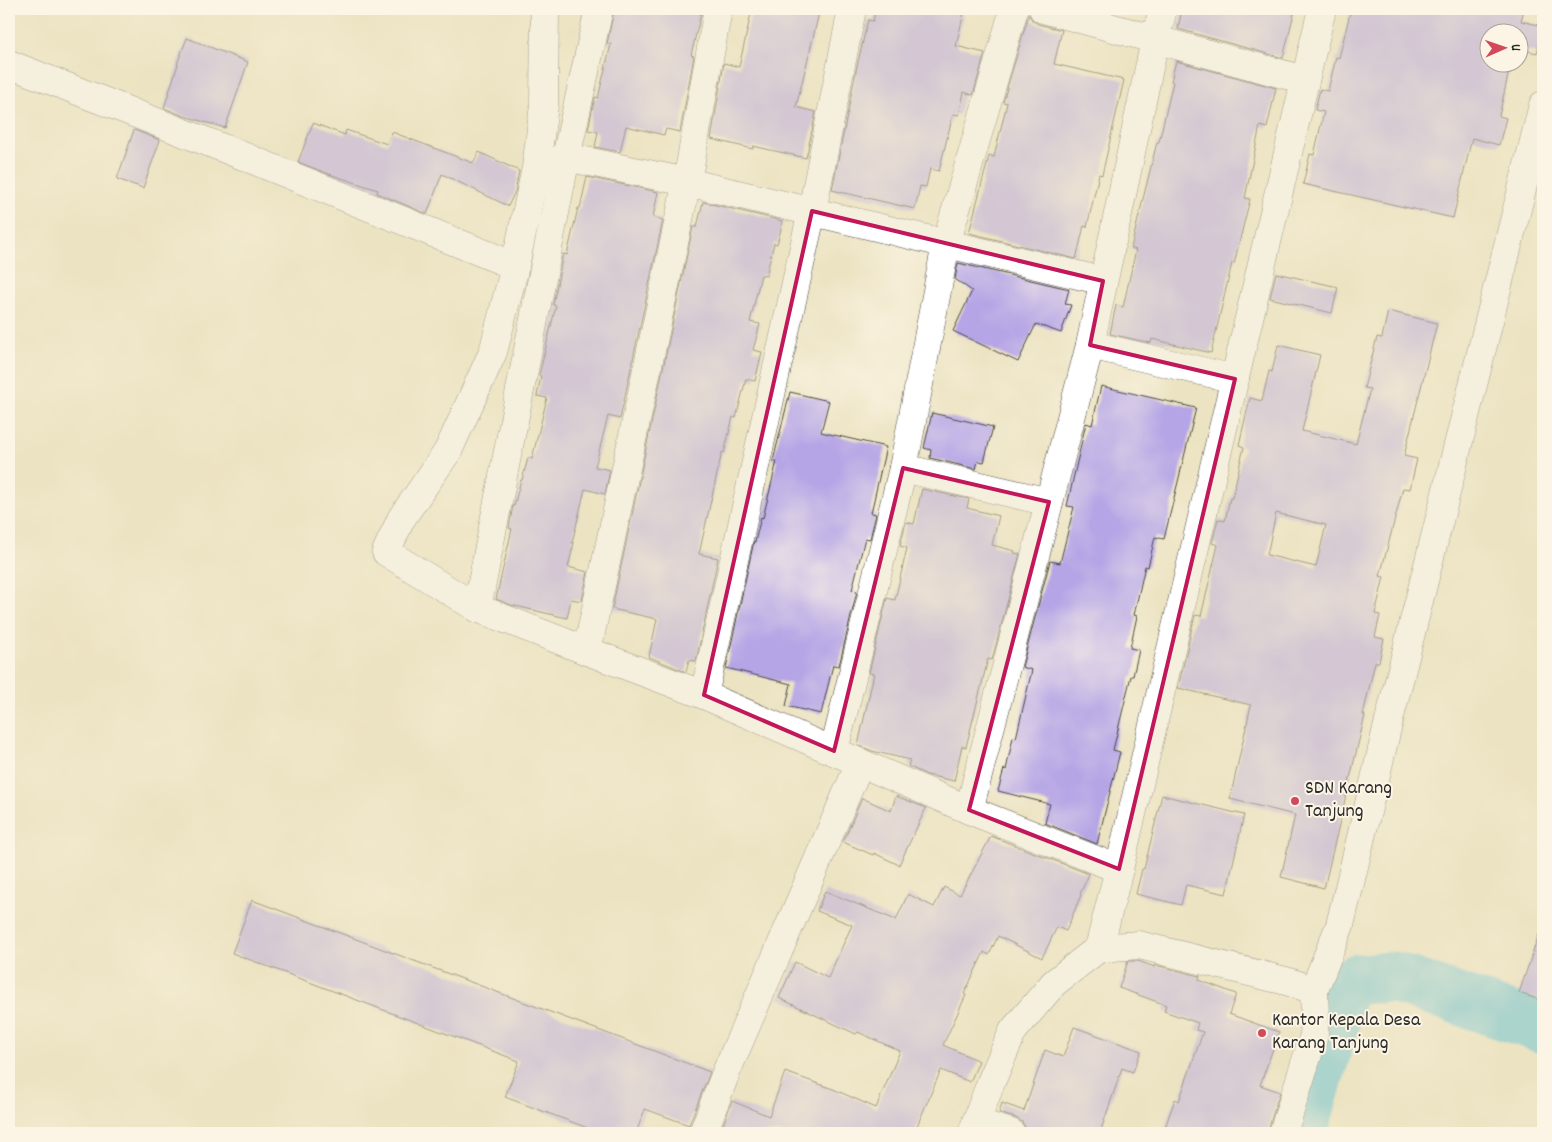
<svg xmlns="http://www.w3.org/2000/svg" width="1552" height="1142" font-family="Dekko,sans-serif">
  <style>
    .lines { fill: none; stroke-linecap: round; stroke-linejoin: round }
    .river { stroke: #5bc0d9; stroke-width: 51 }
    .building { fill: #b5a5e6; fill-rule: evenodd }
    .minor-casing { stroke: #484742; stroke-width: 29 }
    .tertiary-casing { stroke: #484742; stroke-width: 29 }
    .minor { stroke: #fff; stroke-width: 28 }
    .tertiary { stroke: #fff; stroke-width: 28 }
    .marked { fill: none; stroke: #c2185b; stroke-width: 4; stroke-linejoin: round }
    .poi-dot { fill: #d1495b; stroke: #fcf5e5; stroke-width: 2 }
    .labels { text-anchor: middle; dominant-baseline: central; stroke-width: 4; stroke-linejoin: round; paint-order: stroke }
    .poi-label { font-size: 20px; fill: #2b2b2b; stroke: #fcf5e5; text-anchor: start }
  </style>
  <rect width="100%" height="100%" fill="#fcf5e5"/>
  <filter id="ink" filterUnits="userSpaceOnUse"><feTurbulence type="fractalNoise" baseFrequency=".02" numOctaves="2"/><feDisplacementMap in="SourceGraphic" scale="10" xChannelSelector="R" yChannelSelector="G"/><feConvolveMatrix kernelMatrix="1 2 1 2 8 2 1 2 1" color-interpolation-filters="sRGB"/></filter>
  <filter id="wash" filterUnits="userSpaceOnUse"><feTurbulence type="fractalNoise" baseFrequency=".0096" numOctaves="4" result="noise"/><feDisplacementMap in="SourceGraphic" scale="20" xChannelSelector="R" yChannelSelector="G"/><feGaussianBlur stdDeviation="1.12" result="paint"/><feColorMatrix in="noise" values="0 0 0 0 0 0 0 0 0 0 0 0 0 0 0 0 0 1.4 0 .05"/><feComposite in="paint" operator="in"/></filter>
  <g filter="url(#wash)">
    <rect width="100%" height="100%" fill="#ece3c2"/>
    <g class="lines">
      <path class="river" d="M 1302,1133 L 1334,1023 L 1342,987 L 1357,979 L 1393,977 L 1543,1028"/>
    </g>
    <g id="blocks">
      <g class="building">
        <path d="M 614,9 L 702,9 L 691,55 L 694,56 L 680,132 L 666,129 L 664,135 L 626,126 L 620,152 L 595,147 L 598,132 L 588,130 L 595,97 L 598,98 L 611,44 L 607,44 Z"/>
        <path d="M 752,9 L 820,9 L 796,107 L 816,112 L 806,158 L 753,146 L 753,149 L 711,139 L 724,63 L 739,67 Z"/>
        <path d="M 876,9 L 951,9 L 964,12 L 956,46 L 985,53 L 973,95 L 964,92 L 959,115 L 953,114 L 939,171 L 930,169 L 926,187 L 920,186 L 915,209 L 832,190 L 857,66 L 868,20 L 873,21 Z"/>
        <path d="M 1182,9 L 1295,9 L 1283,58 L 1178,29 Z"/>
        <path d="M 1351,9 L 1524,9 L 1521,21 L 1543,26 L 1537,53 L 1520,49 L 1520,32 L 1490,32 L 1490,62 L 1511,62 L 1499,116 L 1506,118 L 1499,145 L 1472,138 L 1453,218 L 1303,184 L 1310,154 L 1314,155 L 1324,112 L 1315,110 L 1320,89 L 1328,91 L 1336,57 L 1339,58 Z"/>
        <path d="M 1029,14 L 1032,20 L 1038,24 L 1062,30 L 1054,64 L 1124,80 L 1102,175 L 1099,174 L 1087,227 L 1084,226 L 1076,259 L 969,233 L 989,156 L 994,157 L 1007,103 L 1003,102 Z"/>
        <path d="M 187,38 L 248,62 L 225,128 L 184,116 L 164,108 L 178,64 L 177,64 Z"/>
        <path d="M 1176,61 L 1276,88 L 1267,128 L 1260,126 L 1245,198 L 1250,199 L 1234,264 L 1232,263 L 1211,353 L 1152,339 L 1151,343 L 1110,334 L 1116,305 L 1123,307 L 1136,250 L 1131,248 L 1157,142 L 1159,142 L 1173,82 L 1171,81 Z"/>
        <path d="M 313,123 L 345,135 L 346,130 L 387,144 L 392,132 L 473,163 L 479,152 L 519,171 L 515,192 L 508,206 L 442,174 L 427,214 L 377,193 L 378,190 L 326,173 L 298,162 Z"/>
        <path d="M 134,130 L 160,140 L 143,188 L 117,179 Z"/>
        <path d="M 587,177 L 658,192 L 653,217 L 663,220 L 620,419 L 608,416 L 595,467 L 610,470 L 605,494 L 585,489 L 572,543 L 574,543 L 568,567 L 588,572 L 582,601 L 571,599 L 567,618 L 511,605 L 496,599 L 512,529 L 509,528 L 513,505 L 514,506 L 521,480 L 522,480 L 528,458 L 532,459 L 547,398 L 537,396 L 541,376 L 539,375 L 556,306 L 553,305 L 563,254 L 567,255 L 578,208 L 580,208 Z"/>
        <path d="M 703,202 L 783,221 L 777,244 L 774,243 L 766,276 L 761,275 L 750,322 L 760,324 L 753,350 L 762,352 L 755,381 L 746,379 L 736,418 L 733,417 L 724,453 L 722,452 L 699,554 L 718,558 L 696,661 L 689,660 L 686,672 L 649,657 L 657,619 L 612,609 L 693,227 L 697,227 Z"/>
        <path d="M 958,263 L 1069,289 L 1065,304 L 1071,305 L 1061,333 L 1036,324 L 1018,362 L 953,331 L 972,291 L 955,279 Z"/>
        <path d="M 1276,273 L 1338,287 L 1332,313 L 1270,298 Z"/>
        <path d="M 1388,311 L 1437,323 L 1404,456 L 1417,459 L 1410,489 L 1403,488 L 1380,576 L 1384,577 L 1375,614 L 1380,615 L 1375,637 L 1384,639 L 1379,662 L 1375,662 L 1363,715 L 1365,715 L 1324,888 L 1281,877 L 1295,815 L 1230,799 L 1251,705 L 1178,688 L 1195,615 L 1201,616 L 1218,545 L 1212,543 L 1218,519 L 1225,521 L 1230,498 L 1232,498 L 1244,447 L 1239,445 L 1250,398 L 1262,401 L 1269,371 L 1272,372 L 1278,345 L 1320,355 L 1302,431 L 1356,444 L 1370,389 L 1364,388 L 1377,337 L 1382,338 ZM 1276,513 L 1326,525 L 1316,567 L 1267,555 Z"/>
        <path d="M 1101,386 L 1196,408 L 1164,539 L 1155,537 L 1148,567 L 1145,566 L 1134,615 L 1137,616 L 1130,648 L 1139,650 L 1133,676 L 1131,676 L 1113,750 L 1120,752 L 1097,844 L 1045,823 L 1050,804 L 998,791 L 1004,769 L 1006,770 L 1013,737 L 1016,738 L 1032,670 L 1022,667 L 1050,561 L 1060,563 L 1074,507 L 1067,506 L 1086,423 L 1092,425 Z"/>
        <path d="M 790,392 L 829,401 L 821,432 L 886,447 L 871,513 L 876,514 L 870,539 L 865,538 L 852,590 L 857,591 L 839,666 L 833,665 L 821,714 L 786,706 L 791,684 L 726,668 L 754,541 L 755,542 L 761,517 L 763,518 L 777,461 L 773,461 Z"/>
        <path d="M 932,413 L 993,427 L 984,462 L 978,461 L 976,469 L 930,458 L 931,450 L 924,448 Z"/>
        <path d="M 922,489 L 969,499 L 967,508 L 999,516 L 992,545 L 1015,551 L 1014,553 L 1020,554 L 992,660 L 988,659 L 966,747 L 962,746 L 954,781 L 927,775 L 908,766 L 910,760 L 872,751 L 858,745 L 874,674 L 869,673 L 887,598 L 895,600 L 907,548 L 900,546 L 906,522 L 914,524 Z"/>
        <path d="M 1162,795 L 1244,815 L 1226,894 L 1186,885 L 1181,905 L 1136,894 L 1142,869 L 1144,869 Z"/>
        <path d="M 896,796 L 926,808 L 899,865 L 874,853 L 873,855 L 843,842 L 862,798 L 891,811 Z"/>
        <path d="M 991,836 L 1089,874 L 1080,894 L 1081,895 L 1066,931 L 1057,927 L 1042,958 L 998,936 L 989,955 L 984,952 L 964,994 L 966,995 L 943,1045 L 979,1061 L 970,1082 L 941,1070 L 914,1133 L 720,1133 L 732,1101 L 769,1116 L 785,1072 L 833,1089 L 876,1108 L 900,1051 L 858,1032 L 856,1034 L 779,998 L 795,962 L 828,978 L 852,925 L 817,911 L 825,891 L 896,920 L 908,894 L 934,907 L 944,887 L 960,895 Z"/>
        <path d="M 252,900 L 710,1072 L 689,1125 L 645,1109 L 636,1133 L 601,1133 L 505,1097 L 519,1061 L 232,953 Z"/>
        <path d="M 1539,934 L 1543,934 L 1543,1001 L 1519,993 Z"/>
        <path d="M 1128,961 L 1138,961 L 1155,967 L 1155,965 L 1200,976 L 1199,980 L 1236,994 L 1229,1014 L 1279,1032 L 1260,1085 L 1280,1092 L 1267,1133 L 1163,1133 L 1175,1099 L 1179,1101 L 1203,1032 L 1196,1030 L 1198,1023 L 1164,1011 L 1166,1005 L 1119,988 Z"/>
        <path d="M 1074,1027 L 1141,1051 L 1133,1072 L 1122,1068 L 1100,1133 L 1026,1133 L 1026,1129 L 1022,1122 L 1016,1118 L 999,1113 L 1002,1103 L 1024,1111 L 1045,1050 L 1063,1057 Z"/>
      </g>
    </g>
  </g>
  <g filter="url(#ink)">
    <use href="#blocks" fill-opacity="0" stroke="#484742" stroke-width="1"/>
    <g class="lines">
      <g class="minor-casing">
        <g id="minor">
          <path d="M 599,9 L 566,157 L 477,608 L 587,651 L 704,695 L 969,810 L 1119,869"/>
          <path d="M 1043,9 L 1305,80"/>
          <path d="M 9,64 L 238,154 L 515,266"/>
          <path d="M 549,163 L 566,157 L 687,182 L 1103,281"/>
          <path d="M 1090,345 L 1235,379"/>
          <path d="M 903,468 L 1049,502"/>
          <path d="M 477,608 L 386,552 L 401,519 L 448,451 L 493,352 L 515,266 L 536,168 L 544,105 L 545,9"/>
          <path d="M 587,651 L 687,182 L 718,9"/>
          <path d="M 704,695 L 812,211 L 852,9"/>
          <path d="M 834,751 L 903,468 L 946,244 L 1014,9"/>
          <path d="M 969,810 L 1090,345 L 1155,40 L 1163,9"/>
          <path d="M 1099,948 L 1119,869 L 1322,9"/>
          <path d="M 976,1122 L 1011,1133"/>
          <path d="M 703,1133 L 727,1070 L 860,763"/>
          <path d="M 1283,1133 L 1314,1035 L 1315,1016 L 1314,990"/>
        </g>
      </g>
      <g class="tertiary-casing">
        <path id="tertiary" d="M 972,1133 L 991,1082 L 1013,1031 L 1054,983 L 1099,948 L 1139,945 L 1286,981 L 1314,990 L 1340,925 L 1385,737 L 1543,105"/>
      </g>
      <use href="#minor" class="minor"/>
      <use href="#tertiary" class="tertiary"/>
    </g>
  </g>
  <path d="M0 0H1552V1142H0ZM 812,211 L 1103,281 L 1090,345 L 1235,379 L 1119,869 L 969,810 L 1049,502 L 903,468 L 834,751 L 704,695 Z" fill="#ece3c2" fill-opacity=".55" fill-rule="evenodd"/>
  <path class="marked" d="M 812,211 L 1103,281 L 1090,345 L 1235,379 L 1119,869 L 969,810 L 1049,502 L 903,468 L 834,751 L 704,695 Z"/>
  <g class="poi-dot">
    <circle cx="1295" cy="801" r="5"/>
    <circle cx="1262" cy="1033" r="5"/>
  </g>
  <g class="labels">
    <g class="poi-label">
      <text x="1305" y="789">SDN Karang<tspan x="1305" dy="23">Tanjung</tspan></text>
      <text x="1272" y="1021">Kantor Kepala Desa<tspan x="1272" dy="23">Karang Tanjung</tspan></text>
    </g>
  </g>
  <rect width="1552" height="1142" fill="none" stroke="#fcf5e5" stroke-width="30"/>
  <g transform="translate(1504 48) rotate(88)"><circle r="24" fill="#fcf5e5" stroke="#a8a49b"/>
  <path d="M0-4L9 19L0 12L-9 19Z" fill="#d1495b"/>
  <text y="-8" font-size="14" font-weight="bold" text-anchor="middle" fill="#2b2b2b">U</text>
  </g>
</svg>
